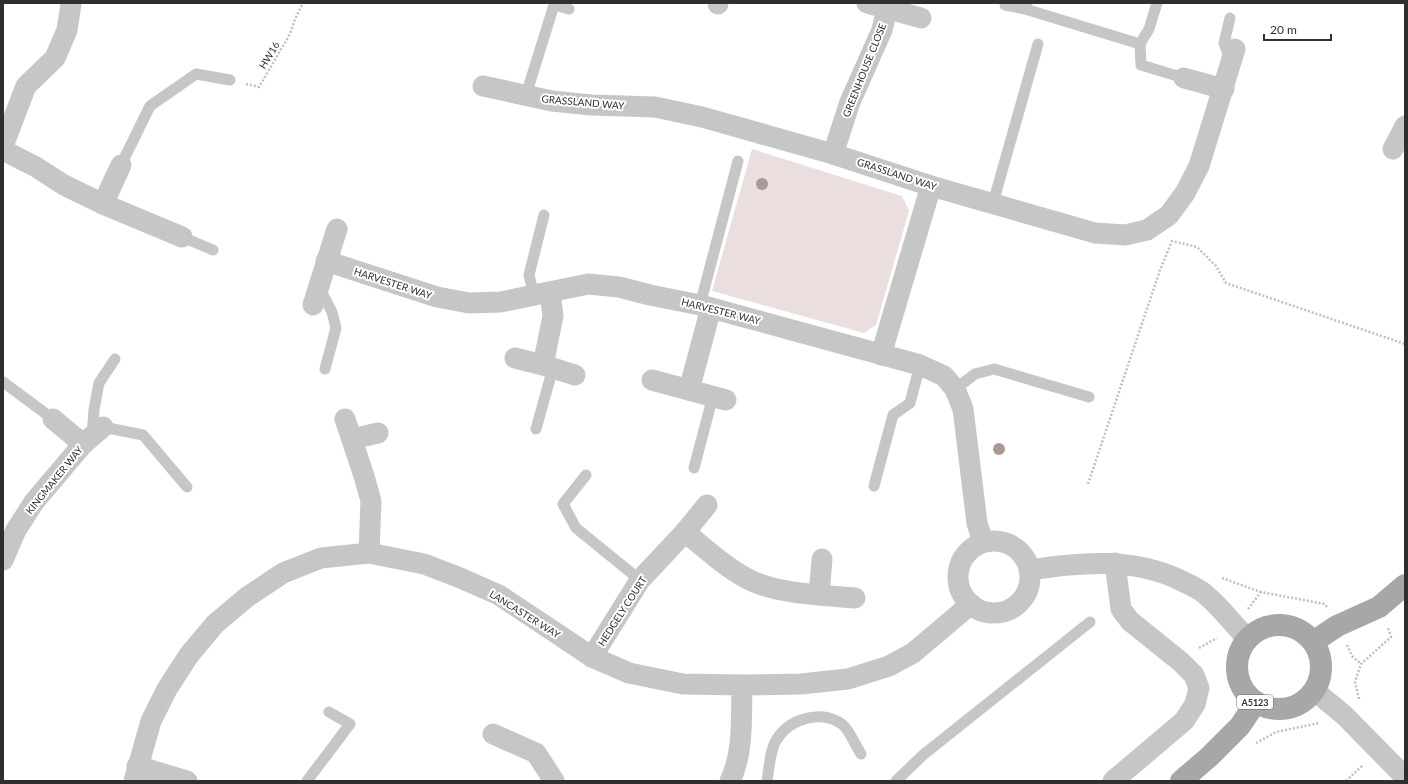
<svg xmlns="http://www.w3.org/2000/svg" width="1408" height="784" font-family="Lato,sans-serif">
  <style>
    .green { fill: #ebdede }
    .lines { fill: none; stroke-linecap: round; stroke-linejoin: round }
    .path { stroke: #bfbfbf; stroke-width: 2.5; stroke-dasharray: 2 2; stroke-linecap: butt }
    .lane { stroke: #c6c6c6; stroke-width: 11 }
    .street { stroke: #c6c6c6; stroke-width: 21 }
    .primary { stroke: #a7a7a7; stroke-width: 22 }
    .tree { fill: #ab9896 }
    .labels { text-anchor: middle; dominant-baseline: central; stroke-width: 4; stroke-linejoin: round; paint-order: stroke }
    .shield { fill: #fff; stroke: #6d6d6d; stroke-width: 1 }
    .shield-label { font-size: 9px; font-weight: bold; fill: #2f2f2f }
    .street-label { font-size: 10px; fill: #2f2f2f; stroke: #fff }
  </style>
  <rect width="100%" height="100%" fill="#fff"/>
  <path class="green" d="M 752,149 L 902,196 L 909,211 L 876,325 L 864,333 L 712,291 Z"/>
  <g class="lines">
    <g class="path">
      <path d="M 246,84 L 259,87 L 290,34 L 295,19 L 303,3"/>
      <path d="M 1088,484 L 1160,270 L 1172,241 L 1197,247 L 1216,266 L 1226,283 L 1405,344"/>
      <path d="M 1222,578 L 1261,592 L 1325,604 L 1327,607"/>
      <path d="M 1248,609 L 1261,592"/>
      <path d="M 1347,645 L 1352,656 L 1361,664"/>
      <path d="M 1199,648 L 1217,638"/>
      <path d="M 1359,699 L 1355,682 L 1361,664 L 1391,637 L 1388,628"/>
      <path d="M 1256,743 L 1276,732 L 1319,723"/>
      <path d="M 1346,781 L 1363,765"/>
    </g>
    <g class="lane">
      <path d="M 1027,3 L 1025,9 L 1140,44 L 1141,65 L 1184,78"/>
      <path d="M 1005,5 L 1025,9"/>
      <path d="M 1230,18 L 1224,43 L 1230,59"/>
      <path d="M 1140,44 L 1149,29 L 1157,3"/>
      <path d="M 526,95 L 554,5 L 569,9"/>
      <path d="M 121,165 L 150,106 L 196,74 L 230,80"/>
      <path d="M 993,203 L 1038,44"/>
      <path d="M 182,237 L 213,250"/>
      <path d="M 319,287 L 332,312 L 336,328 L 325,369"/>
      <path d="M 534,295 L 529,275 L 544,215"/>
      <path d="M 700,305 L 738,161"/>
      <path d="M 3,382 L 53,419"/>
      <path d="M 955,389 L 975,374 L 994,369 L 1089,397"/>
      <path d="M 103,427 L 143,435 L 187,487"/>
      <path d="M 536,429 L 553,368"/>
      <path d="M 92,437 L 94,410 L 99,383 L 115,359"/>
      <path d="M 694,468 L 713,396"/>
      <path d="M 586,475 L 563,504 L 576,528 L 640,580"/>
      <path d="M 874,486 L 893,415 L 910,403 L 920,365"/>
      <path d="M 307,781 L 350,724 L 329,712"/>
      <path d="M 767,781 C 769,769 770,749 777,739 C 790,718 823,709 843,725 C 849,730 856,746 861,754"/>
      <path d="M 896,781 L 923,755 L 1090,622"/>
    </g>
    <g class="street">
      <path d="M 867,3 L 921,18"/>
      <path d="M 718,4 L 718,3"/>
      <path d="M 1184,78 L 1224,89"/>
      <path d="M 483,86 L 552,101 L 591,105 L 655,107 L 702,117 L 833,154 L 931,186 L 1095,233 L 1125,235 L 1147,230 L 1169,215 L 1185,193 L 1199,166 L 1235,49"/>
      <path d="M 3,146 L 26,86 L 55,58 L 67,30 L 71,4"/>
      <path d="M 1393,149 L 1405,126"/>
      <path d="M 3,150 L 36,167 L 64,185 L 103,204 L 182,237"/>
      <path d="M 833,154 L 850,102 L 882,30 L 887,9"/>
      <path d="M 103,204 L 121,165"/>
      <path d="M 326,261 L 437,297 L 469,303 L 501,302 L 588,284 L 619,287 L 650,295 L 700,305 L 920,365 L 944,376 L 955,389 L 963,409 L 977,523 L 983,542"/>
      <path d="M 313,305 L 337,229"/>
      <path d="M 881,355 L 931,186"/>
      <path d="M 515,358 L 543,365 L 575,375"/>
      <path d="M 543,365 L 553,316 L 550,292"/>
      <path d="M 652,380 L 726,400"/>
      <path d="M 689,390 L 711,308"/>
      <path d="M 53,419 L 83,444"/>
      <path d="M 345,419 L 364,476 L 371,501 L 369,553"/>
      <path d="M 352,439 L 378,433"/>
      <path d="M 685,532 L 707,505"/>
      <circle cx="994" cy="577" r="36"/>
      <path d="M 3,560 L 16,530 L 34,502 L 83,444 L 103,427"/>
      <path d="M 1029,570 C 1081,562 1134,557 1182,581 C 1188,584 1195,587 1201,591 C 1219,604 1232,624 1248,639"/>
      <path d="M 819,595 L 822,559"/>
      <path d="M 592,657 L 640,580 L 685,532 C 706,549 727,569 752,581 C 779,594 824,595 855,598"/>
      <path d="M 742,685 L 801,684 L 848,679 L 889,666 L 913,653 L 971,604"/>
      <path d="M 1315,691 L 1345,716 L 1405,777"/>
      <path d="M 493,734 L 536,753 L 554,781"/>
      <path d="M 137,766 L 187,781"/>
      <path d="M 134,781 L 151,721 L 167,689 L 189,655 L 215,624 L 247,597 L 283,573 L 321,558 L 369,553 L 424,564 L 458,577 L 499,595 L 592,657 L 629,673 L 683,684 L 742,685 C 741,717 744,752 730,781"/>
      <path d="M 1113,781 L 1184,721 L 1195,704 L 1199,688 L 1194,675 L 1181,662 L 1130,621 L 1121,609 L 1115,563"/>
    </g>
    <g class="primary">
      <circle cx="1279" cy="667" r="42"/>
      <path d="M 1313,642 L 1337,626 L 1379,607 L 1405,585"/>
      <path d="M 1181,781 L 1209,757 L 1240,726 L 1256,702"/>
    </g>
  </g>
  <g class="tree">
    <circle cx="762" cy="184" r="6"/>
    <circle cx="999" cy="449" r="6"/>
  </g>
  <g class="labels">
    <rect class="shield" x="1237" y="695" width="36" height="14" rx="3"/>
    <g class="shield-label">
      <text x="1255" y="702">A5123</text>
    </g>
    <g class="street-label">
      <text transform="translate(269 55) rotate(-59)">HW16</text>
      <text transform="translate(864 70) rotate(-68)">GREENHOUSE CLOSE</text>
      <text transform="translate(583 102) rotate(5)">GRASSLAND WAY</text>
      <text transform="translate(897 174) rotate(18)">GRASSLAND WAY</text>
      <text transform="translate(393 283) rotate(18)">HARVESTER WAY</text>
      <text transform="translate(721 311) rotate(14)">HARVESTER WAY</text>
      <text transform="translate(54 480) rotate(-51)">KINGMAKER WAY</text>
      <text transform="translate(622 611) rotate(-57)">HEDGELY COURT</text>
      <text transform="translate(525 614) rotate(32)">LANCASTER WAY</text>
    </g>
  </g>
  <rect width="1408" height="784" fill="none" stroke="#2f2f2f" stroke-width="8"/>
  <path d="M1264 34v6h67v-6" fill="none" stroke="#2f2f2f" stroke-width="2"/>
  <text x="1270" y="34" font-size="12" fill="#2f2f2f" stroke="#ffffff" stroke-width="3" paint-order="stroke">20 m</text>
</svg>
